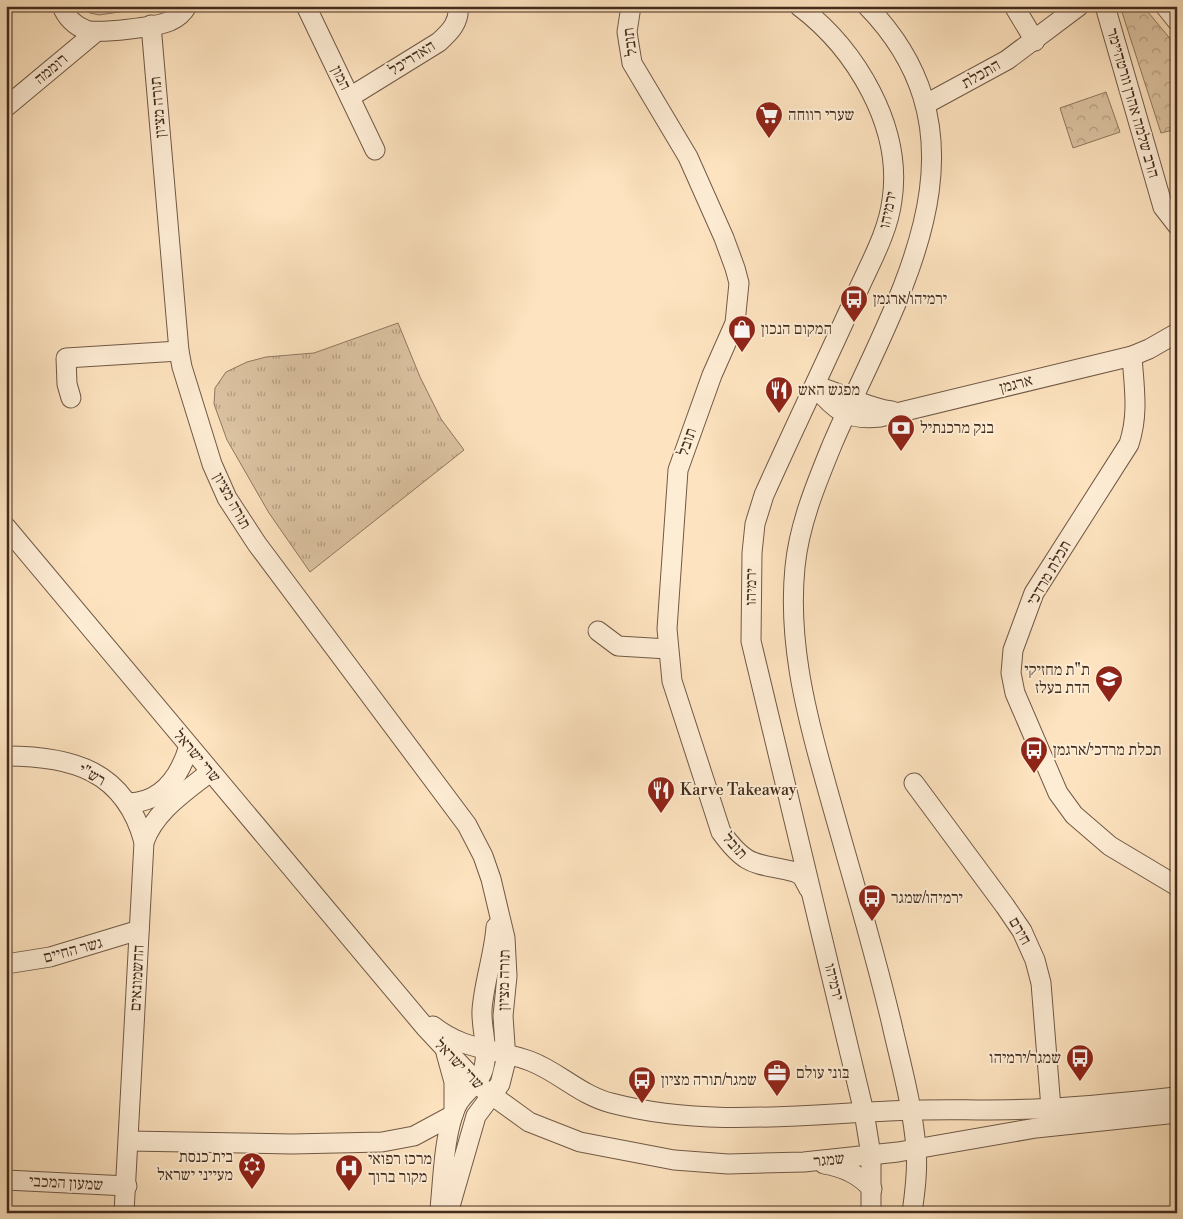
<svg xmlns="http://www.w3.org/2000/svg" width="1183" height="1219" font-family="'Libre Bodoni','Frank Ruhl Libre',serif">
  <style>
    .grass { fill: url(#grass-tufts); stroke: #907860 }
    .forest { fill: url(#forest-crowns); stroke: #907860 }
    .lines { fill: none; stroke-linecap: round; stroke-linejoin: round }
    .minor-casing { stroke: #715946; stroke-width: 21 }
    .minor { stroke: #feedd5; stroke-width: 19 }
    .labels { text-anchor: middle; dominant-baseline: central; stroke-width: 4; stroke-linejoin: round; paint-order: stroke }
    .street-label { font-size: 16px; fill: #422b1d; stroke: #feedd5 }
    .poi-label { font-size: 16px; fill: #422b1d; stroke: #feedd5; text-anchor: start }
  </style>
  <defs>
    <pattern id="grass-tufts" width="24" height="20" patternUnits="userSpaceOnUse" patternTransform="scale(1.25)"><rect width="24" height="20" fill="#ddc4a3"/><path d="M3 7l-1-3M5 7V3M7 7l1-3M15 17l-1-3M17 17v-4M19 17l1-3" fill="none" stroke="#b59f84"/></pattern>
    <pattern id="forest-crowns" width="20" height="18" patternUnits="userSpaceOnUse" patternTransform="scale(1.25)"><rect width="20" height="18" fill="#ddc4a3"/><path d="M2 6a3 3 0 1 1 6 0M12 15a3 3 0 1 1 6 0" fill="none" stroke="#b59f84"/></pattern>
  </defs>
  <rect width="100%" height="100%" fill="#fde3bf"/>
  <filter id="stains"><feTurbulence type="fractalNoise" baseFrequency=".004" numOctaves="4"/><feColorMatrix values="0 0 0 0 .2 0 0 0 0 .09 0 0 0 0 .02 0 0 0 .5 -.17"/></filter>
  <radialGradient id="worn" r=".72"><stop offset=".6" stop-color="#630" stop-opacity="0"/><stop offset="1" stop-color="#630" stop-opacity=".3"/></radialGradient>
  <path class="grass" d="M 398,323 L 420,377 L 441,419 L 464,450 L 310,572 L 269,513 L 227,440 L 214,404 L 215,388 L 226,372 L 247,362 L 266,357 L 314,353 Z"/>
  <g class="forest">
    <path d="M 81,6 L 160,6 L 99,15 L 90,13 Z"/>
    <path d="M 1120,6 L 1143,6 L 1177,47 L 1177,129 L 1161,133 Z"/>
    <path d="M 1106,92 L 1120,132 L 1073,148 L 1060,108 Z"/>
  </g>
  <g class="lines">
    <g class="minor-casing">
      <g id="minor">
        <path d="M 62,6 C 66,17 75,26 86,30 C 99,34 157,27 170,21 C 177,18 183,13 187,6"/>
        <path d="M 306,6 L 375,150"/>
        <path d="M 631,6 L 627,32 L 632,63 L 688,157 L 724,238 L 735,268 L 739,283 L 735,323 L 712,375 L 678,470 L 667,629 L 672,681 L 721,832 C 748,869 755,862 795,872 L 802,876 L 809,889"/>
        <path d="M 799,6 C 856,49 903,127 892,200 C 888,233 869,265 856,295 C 826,362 794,428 764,495 L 755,524 L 752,553 L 751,641 L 864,1112 L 871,1155 L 871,1213"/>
        <path d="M 867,6 C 1002,145 893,302 832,445 C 816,484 799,525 795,567 C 788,637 804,706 823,773 C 846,857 872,940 892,1025 C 901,1065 913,1107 916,1149 C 918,1170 915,1192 912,1213"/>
        <path d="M 1014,6 L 1035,41"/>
        <path d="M 1105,6 L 1163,207 L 1177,225"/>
        <path d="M 1165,6 L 1177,21"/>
        <path d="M 151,25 L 179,351 L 182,367 L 212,464 L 227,498 L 257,544 L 467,825 L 483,856 L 491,879 L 505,938 L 507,976 L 503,1016 L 506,1060 L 500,1084 L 476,1116 L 448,1213"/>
        <path d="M 350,97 L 439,42 C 450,32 460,22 458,6"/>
        <path d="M 926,104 L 1007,60 L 1079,6"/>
        <path d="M 6,107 L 96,32"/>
        <path d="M 1132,356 C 1134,387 1139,414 1129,444 L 1034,593 L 1013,650 L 1011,673 L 1015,693 L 1058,793 L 1074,815 L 1110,846 L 1177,886"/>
        <path d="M 815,386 C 834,410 848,421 880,417 L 1132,356 L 1149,349 L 1177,333"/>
        <path d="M 815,386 C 841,392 865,408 892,411"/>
        <path d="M 71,398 L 67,384 L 66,358 L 179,351"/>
        <path d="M 6,527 L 425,1027 L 482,1088 L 529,1122 L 580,1142 L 674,1160 L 728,1164 L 804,1162 L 898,1152 L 1036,1128 L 1177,1113"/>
        <path d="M 598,631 L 618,646 L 668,649"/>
        <path d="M 6,756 C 73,756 125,771 144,842"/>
        <path d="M 914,783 L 1005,906 L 1022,931 L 1035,960 L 1041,983 L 1051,1108"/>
        <path d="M 129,803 C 162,802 180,776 189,746"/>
        <path d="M 6,964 L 50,957 L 139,930"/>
        <path d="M 433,1026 C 464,1051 495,1048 530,1061 C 559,1072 580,1095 611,1103 C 703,1127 796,1115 889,1111 C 943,1108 997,1112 1051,1108 C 1093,1106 1135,1101 1177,1097"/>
        <path d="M 446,1053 L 454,1082 L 454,1111"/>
        <path d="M 129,1141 L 292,1144 L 382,1142 L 414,1136 L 453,1115"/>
        <path d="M 824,1164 C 843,1167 859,1174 872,1189"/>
        <path d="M 6,1180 L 127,1186"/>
        <path d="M 440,1209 C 443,1179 444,1134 456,1107 C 463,1091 480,1085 484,1067 C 489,1048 481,1029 482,1010 C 484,982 494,955 496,927"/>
        <path d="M 124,1213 L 144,842 C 155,811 185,792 210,772"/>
      </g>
    </g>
    <use href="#minor" class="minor"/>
  </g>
  <defs>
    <g id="supermarket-pin" transform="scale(1.4375)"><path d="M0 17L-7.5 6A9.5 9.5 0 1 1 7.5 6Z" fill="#8f2418" stroke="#feedd5"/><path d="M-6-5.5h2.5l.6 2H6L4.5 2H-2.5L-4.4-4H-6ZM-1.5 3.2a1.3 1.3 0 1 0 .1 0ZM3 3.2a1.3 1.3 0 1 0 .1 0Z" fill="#fff"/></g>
    <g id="bus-pin" transform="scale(1.4375)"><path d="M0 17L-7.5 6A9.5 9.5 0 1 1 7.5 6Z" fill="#8f2418" stroke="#feedd5"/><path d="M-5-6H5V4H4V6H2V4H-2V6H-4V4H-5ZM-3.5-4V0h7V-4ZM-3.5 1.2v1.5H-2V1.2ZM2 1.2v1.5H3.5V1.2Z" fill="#fff"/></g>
    <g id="shop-pin" transform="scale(1.4375)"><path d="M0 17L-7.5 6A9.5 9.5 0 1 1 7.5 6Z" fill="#8f2418" stroke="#feedd5"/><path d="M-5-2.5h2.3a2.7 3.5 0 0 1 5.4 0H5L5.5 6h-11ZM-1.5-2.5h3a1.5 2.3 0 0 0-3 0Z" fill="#fff"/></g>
    <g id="restaurant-pin" transform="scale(1.4375)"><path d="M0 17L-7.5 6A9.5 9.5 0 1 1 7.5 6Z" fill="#8f2418" stroke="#feedd5"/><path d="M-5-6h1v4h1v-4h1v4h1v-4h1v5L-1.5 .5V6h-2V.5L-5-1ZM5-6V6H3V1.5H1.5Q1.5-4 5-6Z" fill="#fff"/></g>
    <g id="bank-pin" transform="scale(1.4375)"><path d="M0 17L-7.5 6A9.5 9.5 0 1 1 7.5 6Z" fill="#8f2418" stroke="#feedd5"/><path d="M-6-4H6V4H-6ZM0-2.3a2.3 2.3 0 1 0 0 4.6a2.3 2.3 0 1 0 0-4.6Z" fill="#fff"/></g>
    <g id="school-pin" transform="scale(1.4375)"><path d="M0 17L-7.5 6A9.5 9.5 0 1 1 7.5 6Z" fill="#8f2418" stroke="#feedd5"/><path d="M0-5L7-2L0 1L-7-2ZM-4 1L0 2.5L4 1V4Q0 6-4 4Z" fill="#fff"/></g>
    <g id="office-pin" transform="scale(1.4375)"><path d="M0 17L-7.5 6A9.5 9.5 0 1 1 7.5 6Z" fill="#8f2418" stroke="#feedd5"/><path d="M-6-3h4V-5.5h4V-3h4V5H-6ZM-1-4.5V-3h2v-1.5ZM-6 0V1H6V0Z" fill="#fff"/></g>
    <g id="synagogue-pin" transform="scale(1.4375)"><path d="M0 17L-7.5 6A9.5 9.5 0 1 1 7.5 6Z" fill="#8f2418" stroke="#feedd5"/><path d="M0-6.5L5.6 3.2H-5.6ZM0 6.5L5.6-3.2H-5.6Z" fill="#fff"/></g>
    <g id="hospital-pin" transform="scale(1.4375)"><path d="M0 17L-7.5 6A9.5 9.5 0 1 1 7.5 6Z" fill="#8f2418" stroke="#feedd5"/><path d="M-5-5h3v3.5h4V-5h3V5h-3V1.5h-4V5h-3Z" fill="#fff"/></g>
  </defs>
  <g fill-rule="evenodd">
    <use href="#supermarket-pin" x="769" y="115"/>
    <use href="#bus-pin" x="854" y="299"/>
    <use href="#shop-pin" x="742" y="329"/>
    <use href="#restaurant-pin" x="779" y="390"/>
    <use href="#bank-pin" x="901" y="428"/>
    <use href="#school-pin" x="1109" y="679"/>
    <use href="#bus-pin" x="1034" y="750"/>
    <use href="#restaurant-pin" x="661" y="790"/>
    <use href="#bus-pin" x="872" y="898"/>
    <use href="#bus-pin" x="1080" y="1058"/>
    <use href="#office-pin" x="777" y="1073"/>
    <use href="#bus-pin" x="642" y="1080"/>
    <use href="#synagogue-pin" x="252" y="1166"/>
    <use href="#hospital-pin" x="349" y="1168"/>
  </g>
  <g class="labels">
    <g class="street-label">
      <text transform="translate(630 42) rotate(-97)">תובל</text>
      <text transform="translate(412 58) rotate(-32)">האדריכל</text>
      <text transform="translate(51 69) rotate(-40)">רוממה</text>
      <text transform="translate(981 74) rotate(-30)">התכלת</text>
      <text transform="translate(341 78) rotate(64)">המון</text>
      <text transform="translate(1133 103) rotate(74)">הרב שלמה אהרן וורטהיימר</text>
      <text transform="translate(158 107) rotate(-95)">תורה מציון</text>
      <text transform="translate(888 210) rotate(-78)">ירמיהו</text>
      <text transform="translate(1016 384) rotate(-14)">ארגמן</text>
      <text transform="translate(687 442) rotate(-71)">תובל</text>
      <text transform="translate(232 501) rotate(61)">תורה מציון</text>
      <text transform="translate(1049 573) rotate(-60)">תכלת מרדכי</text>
      <text transform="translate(751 587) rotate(-89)">ירמיהו</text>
      <text transform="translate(197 756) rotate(50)">שרי ישראל</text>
      <text transform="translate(92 775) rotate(28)">רש"י</text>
      <text transform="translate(735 846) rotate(49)">תובל</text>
      <text transform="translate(1020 931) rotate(60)">חירם</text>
      <text transform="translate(73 950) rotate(-15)">גשר החיים</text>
      <text transform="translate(137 978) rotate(-87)">החשמונאים</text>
      <text transform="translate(504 980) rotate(-89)">תורה מציון</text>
      <text transform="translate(834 982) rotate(76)">ירמיהו</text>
      <text transform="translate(459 1064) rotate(46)">שרי ישראל</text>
      <text transform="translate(829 1160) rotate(-6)">שמגר</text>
      <text transform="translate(66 1183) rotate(3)">שמעון המכבי</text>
    </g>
    <g class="poi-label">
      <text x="788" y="115">שערי רווחה</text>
      <text x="873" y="299">ירמיהו/ארגמן</text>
      <text x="761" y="329">המקום הנכון</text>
      <text x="798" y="390">מפגש האש</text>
      <text x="920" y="428">בנק מרכנתיל</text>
      <text x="1090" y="670" text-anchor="end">ת"ת מחזיקי<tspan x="1090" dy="18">הדת בעלז</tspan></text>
      <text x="1053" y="750">תכלת מרדכי/ארגמן</text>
      <text x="680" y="790">Karve Takeaway</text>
      <text x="891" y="898">ירמיהו/שמגר</text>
      <text x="1061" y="1058" text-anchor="end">שמגר/ירמיהו</text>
      <text x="796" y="1073">בוני עולם</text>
      <text x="661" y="1080">שמגר/תורה מציון</text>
      <text x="233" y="1157" text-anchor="end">בית כנסת<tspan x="233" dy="18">מעייני ישראל</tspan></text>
      <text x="368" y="1159">מרכז רפואי<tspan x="368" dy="18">מקור ברוך</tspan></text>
    </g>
  </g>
  <rect width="1183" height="1219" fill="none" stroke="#fde3bf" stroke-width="25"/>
  <rect x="8" y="8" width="1168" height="1204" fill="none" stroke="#422b1d" stroke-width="2.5"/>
  <rect x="12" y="12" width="1158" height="1194" fill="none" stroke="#422b1d"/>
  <rect width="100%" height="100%" filter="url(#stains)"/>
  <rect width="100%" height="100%" fill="url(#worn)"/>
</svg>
